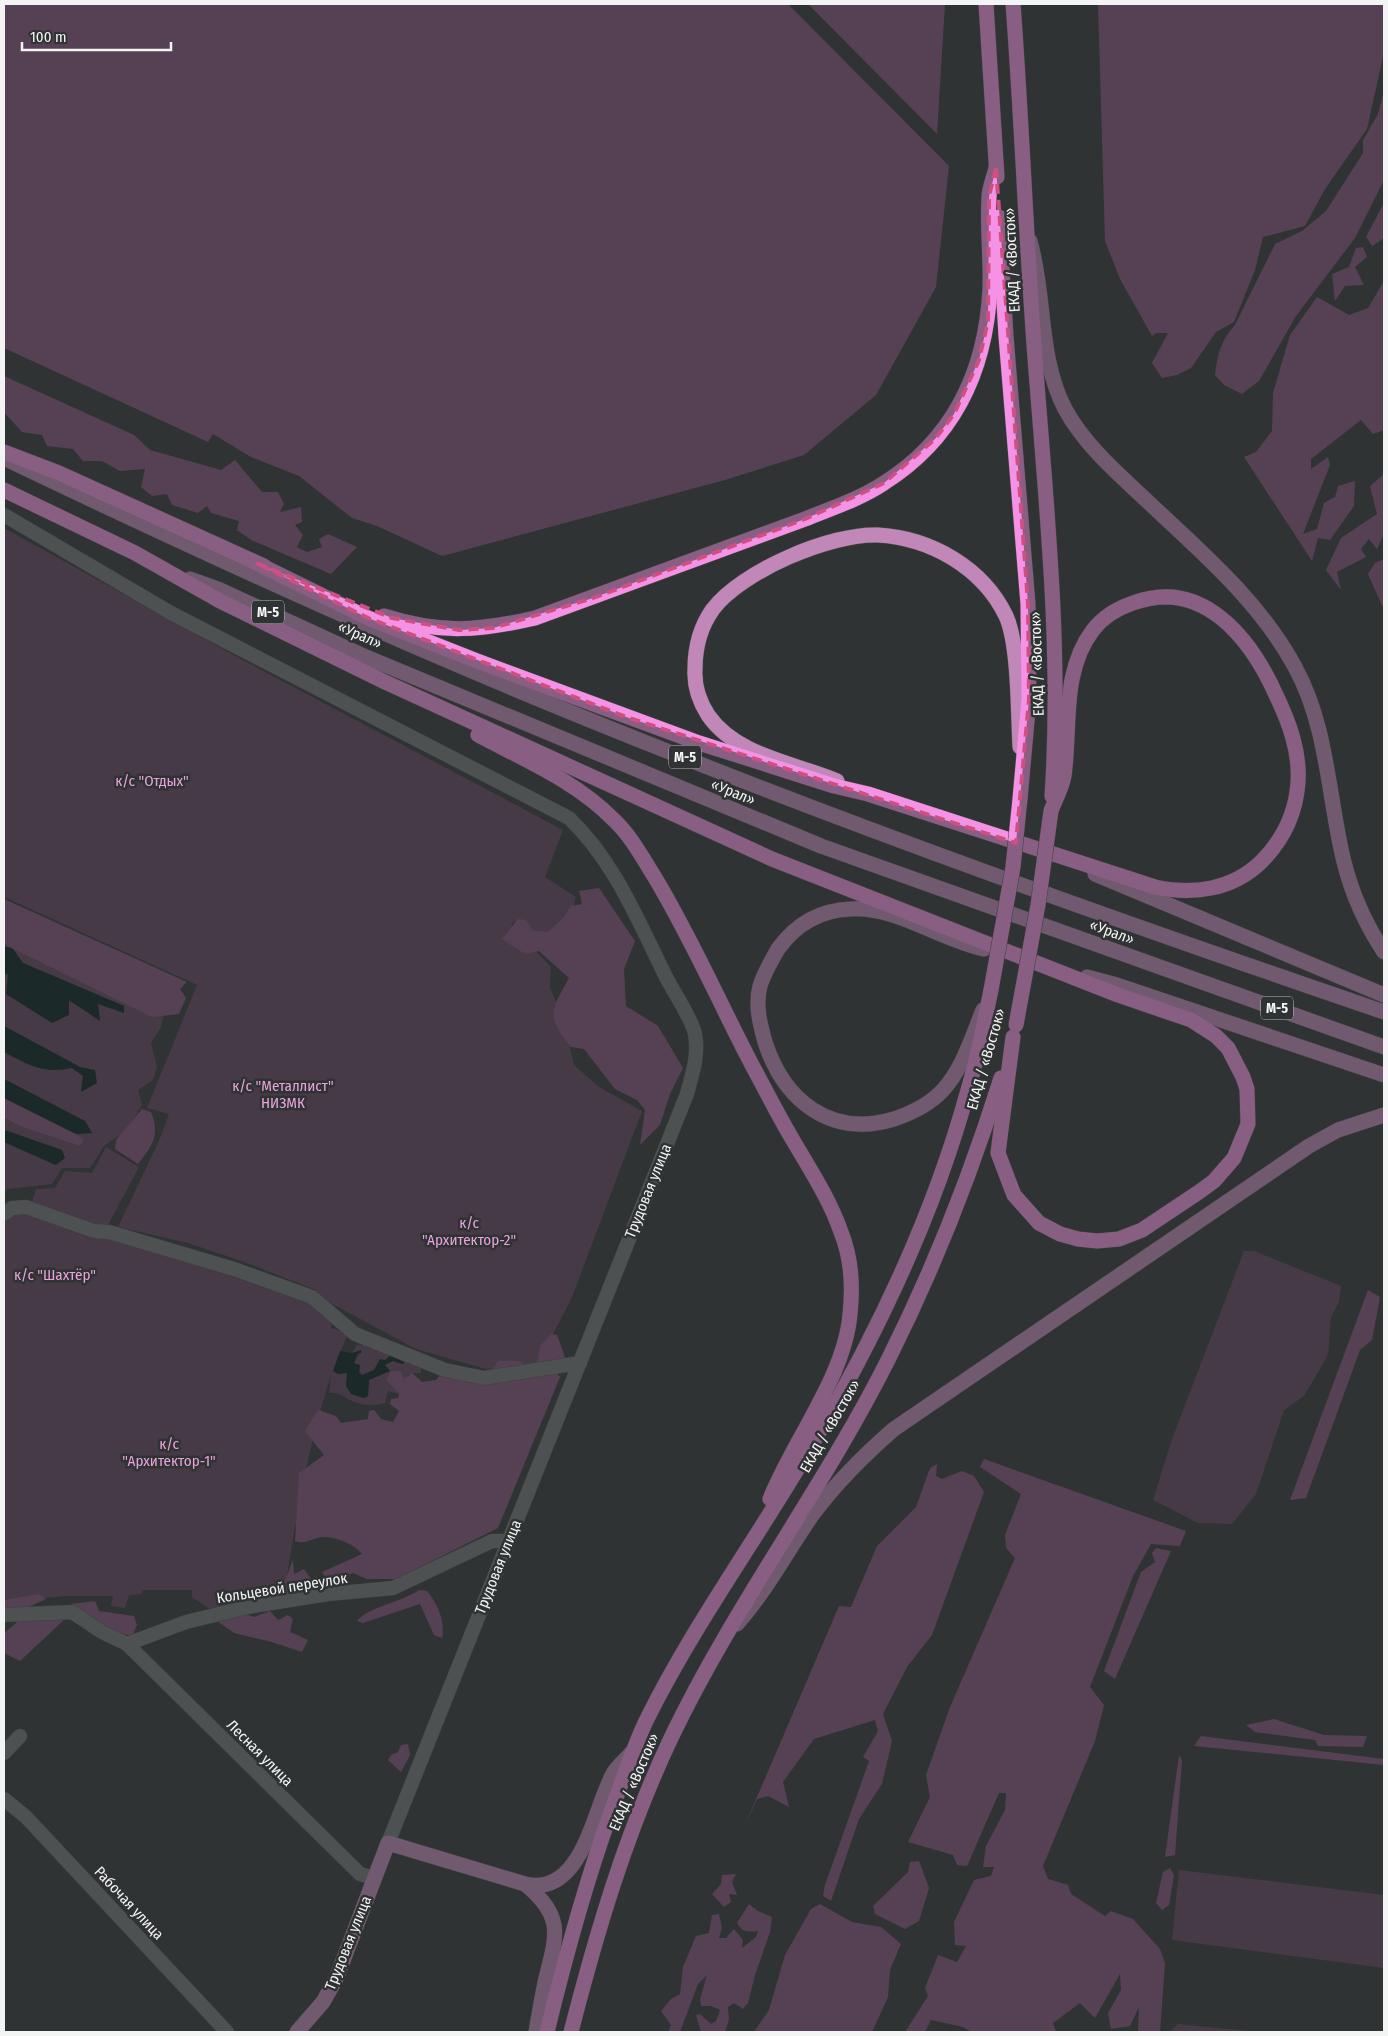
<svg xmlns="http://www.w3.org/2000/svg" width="1388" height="2036" font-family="'Fira Sans Condensed',sans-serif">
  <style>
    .green { fill: #62435d }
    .forest { fill: #84537b }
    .water { fill: #04201e }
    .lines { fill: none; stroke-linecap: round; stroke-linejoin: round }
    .minor-casing { stroke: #4d4f4e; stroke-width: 15 }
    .major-casing { stroke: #4d4f4e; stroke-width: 16 }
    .highway-casing { stroke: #4d4f4e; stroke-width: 16 }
    .minor { stroke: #727675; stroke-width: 14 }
    .major { stroke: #c187b8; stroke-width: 15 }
    .highway { stroke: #f592e5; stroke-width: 15 }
    .highway-bridge-casing { stroke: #4d4f4e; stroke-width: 16; stroke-linecap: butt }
    .highway-bridge { stroke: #f592e5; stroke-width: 15 }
    .marked { fill: none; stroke: #ce4f81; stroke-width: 4; stroke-dasharray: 10 6; stroke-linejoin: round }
    .labels { text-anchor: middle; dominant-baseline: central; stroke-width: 5; stroke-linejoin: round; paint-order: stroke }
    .shield { fill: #303333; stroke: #b8bbba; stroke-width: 1 }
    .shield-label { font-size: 14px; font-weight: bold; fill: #f3f5f4 }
    .street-label { font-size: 15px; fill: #f3f5f4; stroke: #303333 }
    .park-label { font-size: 15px; fill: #eba2de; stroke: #303333 }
  </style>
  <rect width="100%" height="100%" fill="#303333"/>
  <g class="green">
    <path d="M 4,528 L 241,659 L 563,830 L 545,877 L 576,897 L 561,948 L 515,921 L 511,925 L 551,967 L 550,987 L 564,1022 L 574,1065 L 599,1087 L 642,1111 L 572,1297 L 537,1366 L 486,1369 L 416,1349 L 314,1294 L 316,1290 L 239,1260 L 188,1243 L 118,1227 L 159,1141 L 169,1114 L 147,1108 L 197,985 L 4,897 Z"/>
    <path d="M 4,913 L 169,993 L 161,1027 L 151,1043 L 157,1067 L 153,1080 L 138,1090 L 142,1105 L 127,1130 L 104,1146 L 90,1168 L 62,1168 L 52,1184 L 7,1189 L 4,1193 L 4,1142 L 55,1165 L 61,1150 L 4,1131 L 4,1118 L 22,1127 L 80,1146 L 83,1140 L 76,1134 L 92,1133 L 85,1121 L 4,1079 L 4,1052 C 29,1065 43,1074 72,1068 L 83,1076 L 81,1091 L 95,1070 L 80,1067 L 4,1026 L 4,973 L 68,1000 L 100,1020 L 98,1003 L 124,1013 L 124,1006 L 23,963 L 13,949 L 4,946 Z"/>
    <path d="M 106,1147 L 139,1167 L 107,1227 L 92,1225 L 32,1202 L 36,1189 L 55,1188 L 65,1171 L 92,1173 Z"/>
    <path d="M 24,1210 L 129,1246 L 135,1244 L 313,1303 L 332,1320 L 331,1328 L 348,1333 L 333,1371 L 338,1374 L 347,1373 L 346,1386 L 351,1394 L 365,1398 L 368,1396 L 369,1380 L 390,1371 L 385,1365 L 393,1361 L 403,1364 L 404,1362 L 380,1360 L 374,1370 L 362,1375 L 354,1364 L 360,1351 L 352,1353 L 357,1345 L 371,1344 L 406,1357 L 406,1362 L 421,1368 L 421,1373 L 412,1373 L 404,1379 L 386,1380 L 399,1394 L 388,1391 L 385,1403 C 375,1406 362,1406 352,1401 C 343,1397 340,1392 329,1393 L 331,1375 C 309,1443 297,1512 286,1582 L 276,1589 L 275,1596 L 210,1609 L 192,1597 L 192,1590 L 142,1590 L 142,1594 L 129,1595 L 125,1608 L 111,1606 L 113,1596 L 64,1596 L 4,1602 L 4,1217 Z"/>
    <path d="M 1244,1251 L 1254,1251 L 1341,1286 L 1339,1302 L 1331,1317 L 1328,1355 L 1304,1396 L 1284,1410 L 1256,1494 L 1232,1524 L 1198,1523 L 1153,1500 L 1172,1439 Z"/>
    <path d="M 1179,1870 L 1384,1895 L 1384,1968 L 1172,1940 Z"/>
    <path d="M 1178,2024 L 1257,2032 L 1170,2032 Z"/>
  </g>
  <g class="forest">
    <path d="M 4,4 L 788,4 L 949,166 L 936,287 L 876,395 L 804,455 L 725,480 L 442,556 L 377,526 L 352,518 L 299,476 L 251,457 L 213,434 L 208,442 L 4,348 Z"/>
    <path d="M 808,4 L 945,4 L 937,134 Z"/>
    <path d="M 1098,4 L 1384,4 L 1384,52 L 1367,129 L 1325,189 L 1305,226 L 1263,237 L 1255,270 L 1234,322 L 1216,332 L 1191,368 L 1177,375 L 1162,378 L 1152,363 L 1168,333 L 1156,333 L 1152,336 L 1120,279 L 1105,241 Z"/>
    <path d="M 1384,91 L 1384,180 L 1355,238 L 1296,316 L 1259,381 L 1242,394 L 1224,385 L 1215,375 C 1217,356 1221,339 1235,325 L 1275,244 L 1302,231 L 1326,211 L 1363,153 L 1363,140 L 1378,114 Z"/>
    <path d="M 1384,203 L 1384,238 L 1372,246 L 1366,237 Z"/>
    <path d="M 1363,247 L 1367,257 L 1355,267 L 1364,285 L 1345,286 L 1335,301 L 1332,274 L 1349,267 L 1356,248 Z"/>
    <path d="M 1384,281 L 1384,430 L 1373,434 L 1361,420 L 1311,459 L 1311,469 L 1328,457 L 1330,465 L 1303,534 L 1317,529 L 1324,503 L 1335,497 L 1338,486 L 1355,481 L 1354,506 L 1330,540 L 1318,538 L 1312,561 L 1244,457 L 1256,452 L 1272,431 L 1273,393 L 1290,335 L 1317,297 L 1349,315 L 1368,308 Z"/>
    <path d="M 4,376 L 134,435 L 150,450 L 221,470 L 235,460 L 262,492 L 278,492 L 284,504 L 280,512 L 301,507 L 302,522 L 295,525 L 303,535 L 297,547 L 307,552 L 322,547 L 319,539 L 328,534 L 357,547 L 331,574 L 251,540 L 237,530 L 239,521 L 211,513 L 207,506 L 198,513 L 172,505 L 167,494 L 152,496 L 141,487 L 145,469 L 120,471 L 102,461 L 83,461 L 73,449 L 47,446 L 42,435 L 22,432 L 4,412 Z"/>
    <path d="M 1384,471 L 1384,534 L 1377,549 L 1369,539 L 1361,549 L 1366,557 L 1337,572 L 1341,590 L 1326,570 L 1341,538 L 1377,514 L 1370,486 L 1382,476 Z"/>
    <path d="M 1384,559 L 1384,610 L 1368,574 L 1375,563 Z"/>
    <path d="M 599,888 L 635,941 L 624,969 L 626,1006 L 658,1026 L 683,1068 L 670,1094 L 660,1125 L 640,1145 L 645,1110 L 637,1100 L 615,1089 L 584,1049 L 571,1047 C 545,1015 551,1011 569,978 L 539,951 L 525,954 L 502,939 L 518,919 L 526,920 L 533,931 L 548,932 L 564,917 L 571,906 L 582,904 L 579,891 Z"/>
    <path d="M 4,899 L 187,982 L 180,989 L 186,998 L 179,1014 L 152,1017 L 4,944 Z"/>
    <path d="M 4,1098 L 76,1134 L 84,1140 L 80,1146 L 22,1127 L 4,1118 Z"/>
    <path d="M 142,1109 L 151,1112 C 160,1135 153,1145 138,1164 L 115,1149 L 116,1140 Z"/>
    <path d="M 1368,1290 L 1380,1297 L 1372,1340 L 1360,1350 L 1306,1498 L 1290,1500 Z"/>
    <path d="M 551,1334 L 557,1335 L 565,1357 L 554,1370 L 560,1377 L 498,1528 L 396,1579 L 367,1579 L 353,1573 L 329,1583 L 322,1572 L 362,1554 C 355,1544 334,1536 322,1537 C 311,1538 306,1545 295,1541 L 299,1473 L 324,1455 L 305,1431 L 318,1410 L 336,1416 L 341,1423 L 368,1419 L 369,1411 L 374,1410 L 381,1419 L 393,1422 L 399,1411 L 390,1404 L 391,1399 L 398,1398 L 399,1394 L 386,1380 L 391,1371 L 400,1371 L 404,1379 L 412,1373 L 422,1382 L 436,1380 L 441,1374 L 491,1372 L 498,1361 L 520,1361 L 536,1373 L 540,1346 Z"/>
    <path d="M 984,1459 L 1186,1531 L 1180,1546 L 1151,1544 L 1133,1576 L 1090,1687 L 1104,1705 L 1095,1741 L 1043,1866 L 1048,1879 L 1068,1885 L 1071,1894 L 1105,1916 L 1111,1911 L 1133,1919 L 1160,1949 L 1165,1963 L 1160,2032 L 1138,2032 L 1139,2007 L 1130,2026 L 1111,2029 L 1108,2013 L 1121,1990 L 1120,1974 L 1095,2018 L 1080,2003 L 1053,2023 L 1056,2032 L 972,2032 L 963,2027 L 931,2020 L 925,2032 L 905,2032 L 928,1996 L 925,1988 L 938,1955 L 957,1962 L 966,1946 L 955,1945 L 954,1922 L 974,1880 L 991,1876 L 994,1867 L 983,1867 L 986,1846 L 1005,1810 L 1006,1793 L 999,1793 L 967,1866 L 957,1865 L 953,1855 L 908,1842 L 930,1797 L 926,1775 L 950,1707 L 1015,1558 L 1006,1548 L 1005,1535 L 1021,1494 L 980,1467 Z"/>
    <path d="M 937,1464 L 936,1476 L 942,1479 L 962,1471 L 974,1476 L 984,1492 L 932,1635 L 907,1667 L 883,1714 L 892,1741 L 882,1784 L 859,1819 L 831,1901 L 823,1896 L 825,1885 L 869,1761 L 863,1757 L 878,1731 L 875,1720 L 814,1739 L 783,1782 L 789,1807 L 768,1796 L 757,1799 L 742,1832 L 839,1606 L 851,1607 L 877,1546 L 916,1507 L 930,1468 Z"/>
    <path d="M 1156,1548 L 1171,1551 L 1115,1679 L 1104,1671 L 1141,1572 L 1155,1562 L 1152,1553 Z"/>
    <path d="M 293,1559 L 294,1574 L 304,1569 L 311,1579 L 300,1589 L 297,1590 L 296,1594 L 285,1597 L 283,1587 Z"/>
    <path d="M 419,1590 L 427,1591 C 437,1603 446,1622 442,1638 L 434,1635 L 420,1604 L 363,1623 L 357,1621 C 368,1607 402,1602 419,1590 Z"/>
    <path d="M 39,1594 L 46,1599 L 26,1608 L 4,1608 L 4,1600 Z"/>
    <path d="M 95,1601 L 99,1611 L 134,1616 L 137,1625 L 132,1636 L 115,1632 L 71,1604 Z"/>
    <path d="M 270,1611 L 278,1620 L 288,1615 L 293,1619 L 290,1632 L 308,1640 L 302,1652 L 272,1642 L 234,1633 L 217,1621 L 243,1613 L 254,1617 Z"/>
    <path d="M 66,1618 L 20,1661 L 4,1653 L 4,1633 L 21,1619 Z"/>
    <path d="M 1274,1719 L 1324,1735 L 1367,1736 L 1363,1747 L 1318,1746 L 1315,1740 L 1255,1732 L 1246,1725 Z"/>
    <path d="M 1201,1736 L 1384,1759 L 1384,1765 L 1194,1746 Z"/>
    <path d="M 408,1744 L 410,1755 L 401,1772 L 388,1760 L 391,1755 L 398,1752 L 401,1745 Z"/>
    <path d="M 1179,1755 L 1182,1760 L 1175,1855 L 1165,1857 Z"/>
    <path d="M 919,1861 L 929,1888 L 919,1921 L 905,1929 L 875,1914 L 873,1906 L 908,1872 L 910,1862 Z"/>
    <path d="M 1170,1868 L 1174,1875 L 1169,1905 L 1162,1910 L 1156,1903 L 1163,1872 Z"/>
    <path d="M 736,1874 L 732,1882 L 737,1895 L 729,1894 L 731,1902 L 724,1907 L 712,1894 L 721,1884 L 722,1875 Z"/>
    <path d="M 749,1904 L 758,1911 L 772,1917 L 770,1932 L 755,1975 L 748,2003 L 743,2009 L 734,2003 L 728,2007 L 729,2019 L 725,2032 L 701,2032 L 696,2015 L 700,2014 L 711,2024 L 716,2021 L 720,2010 L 711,2006 L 701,2006 L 700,1999 L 707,1975 L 698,1984 L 680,2032 L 668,2032 L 671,2025 L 661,2011 L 671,1999 L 680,1994 L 683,1967 L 696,1936 L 709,1933 L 712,1915 L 719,1914 L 722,1928 L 719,1938 L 726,1938 L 734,1929 L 743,1940 L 742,1948 L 756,1937 L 758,1931 C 748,1932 743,1933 737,1923 Z"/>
    <path d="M 820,1904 L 852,1922 L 881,1927 L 901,1944 L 890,1970 L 888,1997 L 872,2032 L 754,2032 L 769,2010 L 785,1955 L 811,1909 Z"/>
  </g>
  <g class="water">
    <path d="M 4,946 L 13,949 L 23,963 L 124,1006 L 124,1013 L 98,1004 L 100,1021 L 69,1000 L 69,1015 L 52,1023 L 6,994 L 8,975 L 4,973 Z"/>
    <path d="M 4,1026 L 80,1067 L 95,1070 L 97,1083 L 81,1092 L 83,1076 L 72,1068 C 42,1074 29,1065 4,1052 Z"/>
    <path d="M 4,1079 L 85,1121 L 92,1133 L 76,1134 L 4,1098 Z"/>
    <path d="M 5,1130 L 62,1150 L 65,1158 L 56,1165 L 4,1142 Z"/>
    <path d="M 361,1350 L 361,1353 L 357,1354 L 354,1363 L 360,1365 L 359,1373 L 362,1375 L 374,1370 L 380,1359 L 385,1360 L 391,1355 L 404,1362 L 403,1364 L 393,1361 L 385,1365 L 390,1371 L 369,1380 L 368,1396 L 364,1398 L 351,1394 L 346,1386 L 347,1373 L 338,1374 L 333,1371 L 340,1351 L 352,1353 Z"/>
  </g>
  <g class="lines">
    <g class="minor-casing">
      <g id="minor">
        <path d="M 4,515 L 171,613 L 569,818 C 615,862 638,921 666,977 C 673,991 693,1021 695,1034 C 699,1055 692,1075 687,1094 L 388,1843"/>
        <path d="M 4,1214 L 12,1208 L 26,1207 L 94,1231 L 109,1232 L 234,1269 L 312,1297 L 355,1334 L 445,1370 L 484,1378 L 580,1363"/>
        <path d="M 4,1615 L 72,1612 L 102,1632 L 127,1644 L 186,1622 L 248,1607 L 328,1594 L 393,1588 L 492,1541 L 509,1541"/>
        <path d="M 127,1644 L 360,1874 L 374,1878"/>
        <path d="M 4,1753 L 20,1736"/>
        <path d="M 4,1799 L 26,1817 L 227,2032"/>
      </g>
    </g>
    <g class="major-casing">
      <g id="major">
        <path d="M 1030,241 C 1046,297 1038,357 1065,409 C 1084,444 1116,472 1145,499 C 1199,550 1259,600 1295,667 C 1328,727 1328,797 1344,862 C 1352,894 1366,925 1384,952"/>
        <path d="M 6,459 C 129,518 254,576 379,631 C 707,775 1045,896 1384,1012"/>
        <path d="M 190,579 L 218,589 L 366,657 L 821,846 L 1384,1047"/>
        <path d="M 837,781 C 795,763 736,756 708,715 C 699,701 694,685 695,669 C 695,647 700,627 713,609 C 742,571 831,533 878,535 C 931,538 983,568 1006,616 C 1019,644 1018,714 1020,747"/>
        <path d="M 1095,874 L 1384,995"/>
        <path d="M 1087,977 L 1117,985 L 1384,1075"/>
        <path d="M 983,1010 C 972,1037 963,1068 943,1090 C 930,1104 912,1113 894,1119 C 831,1138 784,1101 765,1042 C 760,1024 755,1005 760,986 C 764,973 771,961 778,949 C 796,924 820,910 851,909 C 895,906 941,940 984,949"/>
        <path d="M 737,1624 C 767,1590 787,1551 813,1514 C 837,1482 864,1455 894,1429 L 1309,1146 L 1338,1130 L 1384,1115"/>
        <path d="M 525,1884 C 564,1916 557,1935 546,1978 C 542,1996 539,2014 536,2032"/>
        <path d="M 297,2032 L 323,2002 L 336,1979 L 388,1843 L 525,1884 C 583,1898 594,1806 614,1772 C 619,1765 627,1758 632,1752"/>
      </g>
    </g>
    <g class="highway-casing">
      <g id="highway">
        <path d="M 986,4 L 997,177"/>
        <path d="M 1013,4 C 1022,122 1026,240 1035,358 C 1046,504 1062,650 1052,796"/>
        <path d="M 999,217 L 1006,336 L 1028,604 L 1029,699 L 1020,799"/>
        <path d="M 4,452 L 59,473 L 264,566"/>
        <path d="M 4,490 L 135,553 L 220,601 L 385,682 L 772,859 L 1118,995 L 1191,1020 L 1216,1036 L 1228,1048 L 1243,1077 L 1247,1089 L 1248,1124 L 1234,1158 L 1214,1181 L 1199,1192 L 1142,1230 L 1119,1239 L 1097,1241 L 1078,1239 L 1060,1234 L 1039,1223 L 1014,1195 L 998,1153 L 1013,1037"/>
        <path d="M 256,563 L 368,618 L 477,661 L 699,743 L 834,786 L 868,794 L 1155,887 C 1193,895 1232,890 1261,862 C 1283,840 1296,813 1298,782 C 1300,751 1289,722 1276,695 C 1251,639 1203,577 1133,603 C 1118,608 1103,617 1093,630 C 1061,672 1071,727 1064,776 C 1062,788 1055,800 1051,811"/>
        <path d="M 384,616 C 440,634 479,631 535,618 L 805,519 C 832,508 860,499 884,483 C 955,438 986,370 990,288 C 991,258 987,227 989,197 C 989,188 994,177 996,168"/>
        <path d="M 478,735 C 525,760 576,781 614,820 C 631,836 642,857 654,876 C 691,937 719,1002 752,1065 C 766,1091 779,1117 794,1142 C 811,1171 830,1200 841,1232 C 851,1257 853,1287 850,1314 C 845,1376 793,1441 770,1499"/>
        <path d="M 547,2032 C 565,1958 585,1884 611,1812 C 622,1782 632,1751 646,1721 C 695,1622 762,1532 817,1436 C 880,1328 935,1211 968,1090 C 978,1057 984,1023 991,990"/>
        <path d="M 571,2032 C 597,1931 626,1833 671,1738 C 734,1606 824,1488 889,1358 C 934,1268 971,1174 1001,1078"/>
      </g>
    </g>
    <use href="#minor" class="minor"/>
    <use href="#major" class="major"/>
    <use href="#highway" class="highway"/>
    <g class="highway-bridge-casing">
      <g id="highway-bridge">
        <path d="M 991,990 L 1013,867 L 1020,799"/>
        <path d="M 1016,1025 L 1038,905 L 1051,811"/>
      </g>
    </g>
    <use href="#highway-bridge" class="highway-bridge"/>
  </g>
  <path d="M0 0H1388V2036H0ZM 996,168 L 1028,604 L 1029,699 L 1016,843 L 629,718 L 368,618 L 256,563 L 392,618 L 459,630 L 493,628 L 593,598 L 805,519 L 884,483 L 935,439 L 954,414 L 979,360 L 988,321 L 989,196 Z" fill="#303333" fill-opacity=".55" fill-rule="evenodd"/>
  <path class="marked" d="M 996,168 L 1028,604 L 1029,699 L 1016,843 L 629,718 L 368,618 L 256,563 L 392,618 L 459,630 L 493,628 L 593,598 L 805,519 L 884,483 L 935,439 L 954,414 L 979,360 L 988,321 L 989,196 Z"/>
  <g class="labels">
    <g class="shield">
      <rect x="252" y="600.5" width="32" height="23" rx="4"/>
      <rect x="669" y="745.5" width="32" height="23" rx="4"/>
      <rect x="1261" y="996.5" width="32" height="23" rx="4"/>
    </g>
    <g class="shield-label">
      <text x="268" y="612">М-5</text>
      <text x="685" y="757">М-5</text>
      <text x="1277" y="1008">М-5</text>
    </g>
    <g class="street-label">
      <text transform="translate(1012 260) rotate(-93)">ЕКАД / «Восток»</text>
      <text transform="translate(360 635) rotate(24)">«Урал»</text>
      <text transform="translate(1037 664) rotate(-92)">ЕКАД / «Восток»</text>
      <text transform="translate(733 792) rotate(22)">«Урал»</text>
      <text transform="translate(1112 932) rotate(20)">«Урал»</text>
      <text transform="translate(986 1059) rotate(-74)">ЕКАД / «Восток»</text>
      <text transform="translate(648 1191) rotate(-68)">Трудовая улица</text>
      <text transform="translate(830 1426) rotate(-60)">ЕКАД / «Восток»</text>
      <text transform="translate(498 1567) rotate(-68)">Трудовая улица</text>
      <text transform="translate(282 1588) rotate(-9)">Кольцевой переулок</text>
      <text transform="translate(260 1753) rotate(45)">Лесная улица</text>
      <text transform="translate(634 1782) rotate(-67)">ЕКАД / «Восток»</text>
      <text transform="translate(129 1903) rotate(47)">Рабочая улица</text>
      <text transform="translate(348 1943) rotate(-68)">Трудовая улица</text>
    </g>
    <g class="park-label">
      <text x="152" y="781">к/с "Отдых"</text>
      <text x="283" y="1086">к/с "Металлист"<tspan x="283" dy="17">НИЗМК</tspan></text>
      <text x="469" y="1223">к/с<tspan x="469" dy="17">"Архитектор-2"</tspan></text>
      <text x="55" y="1275">к/с "Шахтёр"</text>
      <text x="169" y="1444">к/с<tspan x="169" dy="17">"Архитектор-1"</tspan></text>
    </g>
  </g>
  <rect width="1388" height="2036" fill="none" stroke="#f3f5f4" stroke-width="10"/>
  <path d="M22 42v8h149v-8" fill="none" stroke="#f3f5f4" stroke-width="2.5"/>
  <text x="30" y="42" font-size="15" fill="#f3f5f4" stroke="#303333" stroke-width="4" paint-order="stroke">100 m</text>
</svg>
